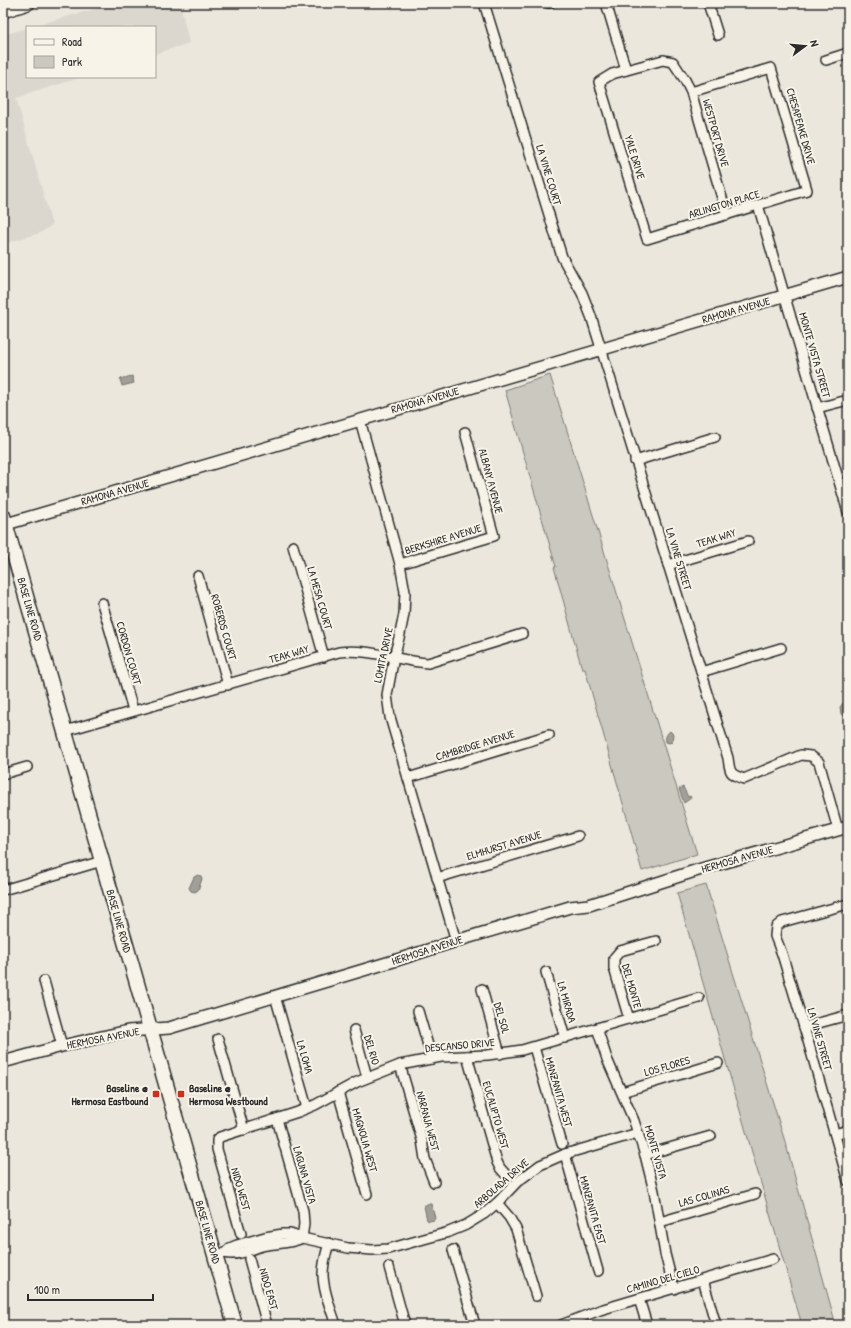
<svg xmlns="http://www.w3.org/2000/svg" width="851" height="1328" font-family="'Patrick Hand',sans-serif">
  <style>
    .built { fill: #dbd7ce }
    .green { fill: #cbc8bf; stroke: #7b7a75 }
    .water { fill: #a29f98; stroke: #72716c }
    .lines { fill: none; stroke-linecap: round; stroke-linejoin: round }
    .minor-casing { stroke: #2b2b2b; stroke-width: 12 }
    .tertiary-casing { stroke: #2b2b2b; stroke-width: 14 }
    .secondary-casing { stroke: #2b2b2b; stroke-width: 16 }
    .primary-casing { stroke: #2b2b2b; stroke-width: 17 }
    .minor { stroke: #f7f3e8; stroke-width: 9 }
    .tertiary { stroke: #f7f3e8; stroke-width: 11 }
    .secondary { stroke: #f7f3e8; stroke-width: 13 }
    .primary { stroke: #f7f3e8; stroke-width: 14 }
    .poi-dot { fill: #c8321e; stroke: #f7f3e8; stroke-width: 1.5 }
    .labels { text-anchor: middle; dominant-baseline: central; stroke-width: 4; stroke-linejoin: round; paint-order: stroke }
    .street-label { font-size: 11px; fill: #2b2b2b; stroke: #f7f3e8 }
    .poi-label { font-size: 11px; font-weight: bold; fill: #2b2b2b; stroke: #f7f3e8; text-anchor: end }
  </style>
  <rect width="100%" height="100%" fill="#ebe7dd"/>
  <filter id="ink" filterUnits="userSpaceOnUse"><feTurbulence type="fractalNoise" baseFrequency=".025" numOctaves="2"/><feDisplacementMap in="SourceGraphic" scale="8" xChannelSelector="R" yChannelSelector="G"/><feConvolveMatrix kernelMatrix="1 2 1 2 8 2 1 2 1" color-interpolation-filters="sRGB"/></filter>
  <g filter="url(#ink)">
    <g class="built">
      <path d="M 117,3 L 180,3 L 189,43 L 155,54 L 155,27 L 29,27 Z"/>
      <path d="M 27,28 L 27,77 L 82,77 L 16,98 L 52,225 L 40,233 L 3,244 L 3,35 Z"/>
    </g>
    <g class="green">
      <path d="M 550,375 L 697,854 L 642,871 L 585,669 L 582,669 L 554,567 L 556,567 L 505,390 Z"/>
      <path d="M 706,885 L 786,1145 L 836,1325 L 802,1325 L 677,893 Z"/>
    </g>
    <g class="water">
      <path d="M 132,376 L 134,383 L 122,386 L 120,379 Z"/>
      <path d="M 844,702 L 848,703 L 848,713 L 844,716 L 841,714 L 840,707 Z"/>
      <path d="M 670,731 L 673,734 L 672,742 L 669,743 L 666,742 C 665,738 666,734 670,731 Z"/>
      <path d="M 683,787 L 688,797 L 690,796 L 691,798 L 684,803 L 679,789 Z"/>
      <path d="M 198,875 L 201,876 L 202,879 L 198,890 L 195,892 L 191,891 L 189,888 L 194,877 Z"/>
      <path d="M 427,1204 L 431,1204 L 435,1218 L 434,1220 L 429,1221 L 427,1220 L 424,1206 Z"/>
    </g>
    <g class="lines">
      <g class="minor-casing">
        <g id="minor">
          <path d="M 484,3 L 562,257 L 582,293 L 591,316 L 728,758 C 730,772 729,774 744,779 L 801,755 L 811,756 L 819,762 L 838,830"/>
          <path d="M 548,3 L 550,3"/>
          <path d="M 606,3 L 626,70"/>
          <path d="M 708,3 L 718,35"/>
          <path d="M 826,60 L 848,53"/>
          <path d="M 691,92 L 771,68 L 807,190 L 647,239 L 599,82 L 612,74 L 663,60 L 673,62 L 685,80 L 691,92 L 727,215"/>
          <path d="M 758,205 L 848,512"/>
          <path d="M 817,408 L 848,400"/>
          <path d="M 360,420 L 400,564 L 405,592 L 404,614 L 400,634 L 394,657 L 387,695 L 390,717 L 456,941"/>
          <path d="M 635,461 L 715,437"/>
          <path d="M 293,546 L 324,657"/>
          <path d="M 400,564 L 494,536 L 465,432"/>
          <path d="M 668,565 L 748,541"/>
          <path d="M 198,576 L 228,685"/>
          <path d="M 102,603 L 133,710"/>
          <path d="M 701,672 L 781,648"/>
          <path d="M 65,731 L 339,652 C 369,648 399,661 428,663 L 522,634"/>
          <path d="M 3,774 L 27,767"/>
          <path d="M 408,778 L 549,735"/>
          <path d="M 437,878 L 578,836"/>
          <path d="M 3,890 L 102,861"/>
          <path d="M 848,904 L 782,922 L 776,927 L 775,936 L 782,954 L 804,1027 L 848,1181"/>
          <path d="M 546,972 L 565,1038"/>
          <path d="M 44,981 L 62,1046"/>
          <path d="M 482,989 L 500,1054"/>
          <path d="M 275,996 L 307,1108"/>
          <path d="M 418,1011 L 432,1059"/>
          <path d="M 629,1019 L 614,968 L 614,958 L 620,951 L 656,941"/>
          <path d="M 804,1027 L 848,1015"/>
          <path d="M 597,1028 L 607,1059 L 634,1121 L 645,1155 L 654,1191 L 665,1254 L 674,1289"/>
          <path d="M 354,1030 L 367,1077"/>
          <path d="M 218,1039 L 244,1130"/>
          <path d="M 534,1047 L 562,1144"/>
          <path d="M 467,1056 L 497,1162 L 500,1168 L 508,1177"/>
          <path d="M 400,1065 L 422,1140 L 425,1159 L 434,1182"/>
          <path d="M 338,1092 L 367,1194"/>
          <path d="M 622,1092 L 718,1063"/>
          <path d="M 277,1119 L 303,1211 L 304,1224 L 302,1238"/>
          <path d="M 835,1134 L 848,1130"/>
          <path d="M 565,1154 L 598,1271"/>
          <path d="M 645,1155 L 711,1136"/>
          <path d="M 497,1203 L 509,1217 L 516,1229 L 536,1296"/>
          <path d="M 660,1222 L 755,1194"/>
          <path d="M 241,1234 L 217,1149 L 217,1140 L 220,1137 L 298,1112 L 315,1105 L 357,1082 L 400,1065 L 441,1057 L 488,1055 L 522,1050 L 699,998"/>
          <path d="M 329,1243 C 326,1253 323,1263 323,1274 C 323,1291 331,1309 336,1325"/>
          <path d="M 453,1250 L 475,1325"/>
          <path d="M 225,1253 C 236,1257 251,1249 262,1246 C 274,1243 292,1244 302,1238"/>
          <path d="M 215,1256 L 225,1253 L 230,1248 L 237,1245 L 265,1237 L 283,1234 L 290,1234 L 302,1238 L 348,1248 L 372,1250 L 388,1249 L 449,1232 L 466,1225 L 484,1214 L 497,1203 L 517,1182 L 540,1165 L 565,1154 L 638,1133"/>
          <path d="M 249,1259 L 267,1325"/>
          <path d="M 389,1267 L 405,1325"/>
          <path d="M 703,1280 L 716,1325"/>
          <path d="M 639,1299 L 647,1325"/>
          <path d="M 561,1325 L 600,1310 L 773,1259"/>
        </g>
      </g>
      <g class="tertiary-casing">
        <g id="tertiary">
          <path d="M 3,525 L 848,277"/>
          <path d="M 3,1062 L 62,1046 L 128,1031 L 169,1028 L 397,960 L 456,941 L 570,907 L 589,905 L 698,870 L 848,827"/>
        </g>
      </g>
      <g class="secondary-casing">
        <path id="secondary" d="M 3,11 L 28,3"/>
      </g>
      <g class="primary-casing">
        <path id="primary" d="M 3,516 L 235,1325"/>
      </g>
      <use href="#minor" class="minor"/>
      <use href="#tertiary" class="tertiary"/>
      <use href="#secondary" class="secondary"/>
      <use href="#primary" class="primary"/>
    </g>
  </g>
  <g class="poi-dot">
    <rect x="152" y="1090" width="8" height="8" rx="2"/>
    <rect x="177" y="1090" width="8" height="8" rx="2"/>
  </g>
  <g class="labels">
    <g class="street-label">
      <text transform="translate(801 126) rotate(74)">CHESAPEAKE DRIVE</text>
      <text transform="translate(716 133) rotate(74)">WESTPORT DRIVE</text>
      <text transform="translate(635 157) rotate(73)">YALE DRIVE</text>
      <text transform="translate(549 175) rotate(73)">LA VINE COURT</text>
      <text transform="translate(724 204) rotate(-17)">ARLINGTON PLACE</text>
      <text transform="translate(736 310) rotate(-16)">RAMONA AVENUE</text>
      <text transform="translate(815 355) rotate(74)">MONTE VISTA STREET</text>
      <text transform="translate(425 400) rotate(-16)">RAMONA AVENUE</text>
      <text transform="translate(491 481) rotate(75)">ALBANY AVENUE</text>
      <text transform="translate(115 492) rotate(-16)">RAMONA AVENUE</text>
      <text transform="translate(716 538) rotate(-17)">TEAK WAY</text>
      <text transform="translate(443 539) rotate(-17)">BERKSHIRE AVENUE</text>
      <text transform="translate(679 559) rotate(73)">LA VINE STREET</text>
      <text transform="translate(320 598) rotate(74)">LA MESA COURT</text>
      <text transform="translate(30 609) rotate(74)">BASE LINE ROAD</text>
      <text transform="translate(224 627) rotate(74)">ROBERDS COURT</text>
      <text transform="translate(129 653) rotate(74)">CORDON COURT</text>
      <text transform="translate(289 654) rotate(-16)">TEAK WAY</text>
      <text transform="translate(383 655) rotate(-78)">LOMITA DRIVE</text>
      <text transform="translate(475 745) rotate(-17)">CAMBRIDGE AVENUE</text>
      <text transform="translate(504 845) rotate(-17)">ELMHURST AVENUE</text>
      <text transform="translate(737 859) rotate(-16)">HERMOSA AVENUE</text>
      <text transform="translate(119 921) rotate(74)">BASE LINE ROAD</text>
      <text transform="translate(427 950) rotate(-18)">HERMOSA AVENUE</text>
      <text transform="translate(632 986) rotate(74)">DEL MONTE</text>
      <text transform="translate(567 1002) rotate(74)">LA MIRADA</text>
      <text transform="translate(502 1018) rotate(74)">DEL SOL</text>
      <text transform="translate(103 1038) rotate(-11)">HERMOSA AVENUE</text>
      <text transform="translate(820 1039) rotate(74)">LA VINE STREET</text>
      <text transform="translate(460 1045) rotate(-5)">DESCANSO DRIVE</text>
      <text transform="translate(372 1050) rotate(74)">DEL RIO</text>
      <text transform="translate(305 1057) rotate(74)">LA LOMA</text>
      <text transform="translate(667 1066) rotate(-16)">LOS FLORES</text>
      <text transform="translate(559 1092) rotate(74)">MANZANITA WEST</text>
      <text transform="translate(496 1115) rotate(74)">EUCALIPTO WEST</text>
      <text transform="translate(428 1121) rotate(75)">NARANJA WEST</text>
      <text transform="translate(365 1140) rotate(74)">MAGNOLIA WEST</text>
      <text transform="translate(656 1152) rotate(74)">MONTE VISTA</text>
      <text transform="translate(305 1175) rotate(74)">LAGUNA VISTA</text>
      <text transform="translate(501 1183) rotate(-41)">ARBOLADA DRIVE</text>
      <text transform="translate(241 1189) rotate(74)">NIDO WEST</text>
      <text transform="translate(704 1196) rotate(-16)">LAS COLINAS</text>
      <text transform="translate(593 1210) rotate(74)">MANZANITA EAST</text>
      <text transform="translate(208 1232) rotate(74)">BASE LINE ROAD</text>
      <text transform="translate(663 1279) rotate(-16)">CAMINO DEL CIELO</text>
      <text transform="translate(269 1289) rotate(74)">NIDO EAST</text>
    </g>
    <g class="poi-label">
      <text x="148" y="1088">Baseline @<tspan x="148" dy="13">Hermosa Eastbound</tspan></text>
      <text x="189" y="1088" text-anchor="start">Baseline @<tspan x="189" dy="13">Hermosa Westbound</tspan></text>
    </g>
  </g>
  <rect width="851" height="1328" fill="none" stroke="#f7f3e8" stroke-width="16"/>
  <rect x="8" y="8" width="835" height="1312" fill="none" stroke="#2b2b2b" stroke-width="1.5" filter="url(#ink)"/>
  <rect x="26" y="26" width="130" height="52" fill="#f7f3e8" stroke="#a5a39c"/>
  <rect x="34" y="39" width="20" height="6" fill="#f7f3e8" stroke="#a5a39c"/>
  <text x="62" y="46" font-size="12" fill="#2b2b2b">Road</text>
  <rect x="34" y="56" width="20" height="12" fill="#cbc8bf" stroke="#a5a39c"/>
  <text x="62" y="66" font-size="12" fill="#2b2b2b">Park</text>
  <g transform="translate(805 46) rotate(74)" stroke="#f7f3e8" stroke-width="3" paint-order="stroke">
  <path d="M0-3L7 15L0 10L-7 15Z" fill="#2b2b2b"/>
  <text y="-6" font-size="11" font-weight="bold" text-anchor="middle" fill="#2b2b2b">N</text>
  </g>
  <path d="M28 1294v6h125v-6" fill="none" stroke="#2b2b2b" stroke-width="2"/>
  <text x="34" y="1294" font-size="12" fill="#2b2b2b" stroke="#f7f3e8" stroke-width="3" paint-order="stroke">100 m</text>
</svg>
